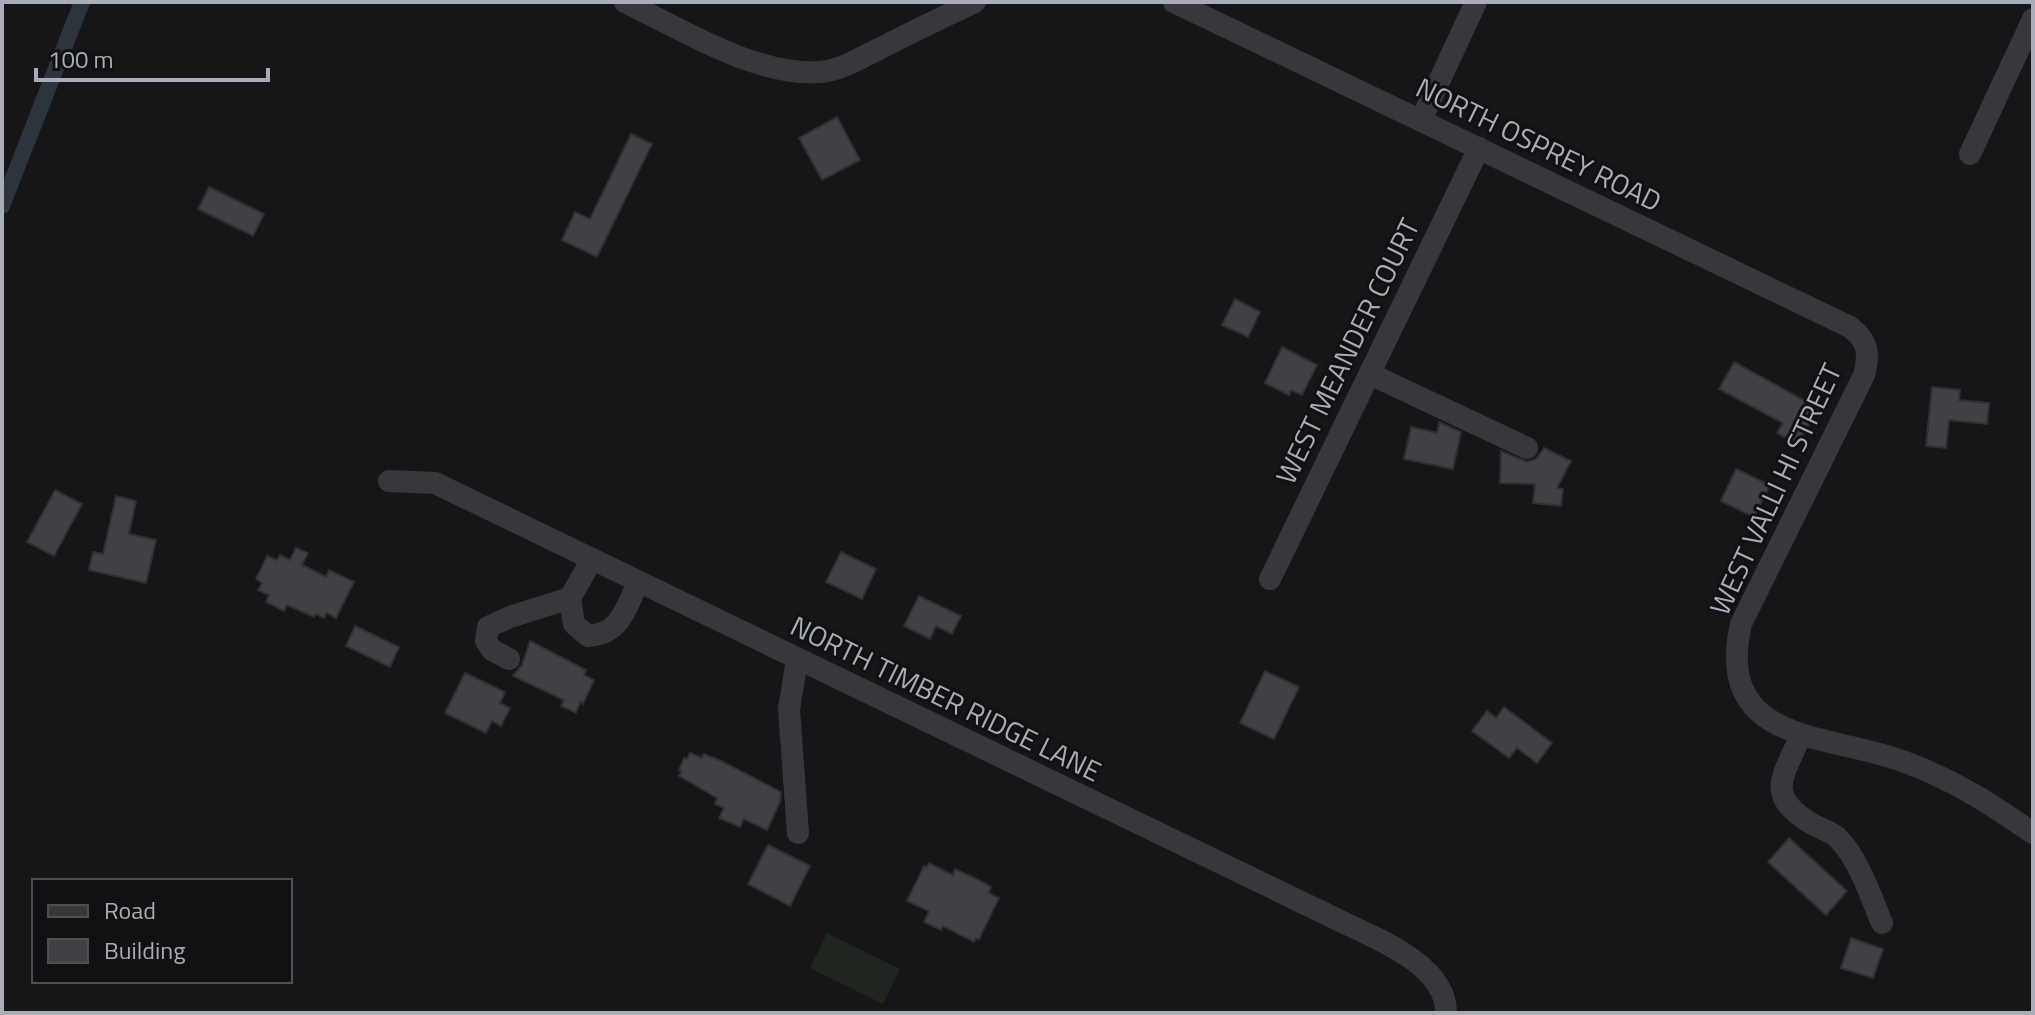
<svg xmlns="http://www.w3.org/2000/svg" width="2035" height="1015" font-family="'Titillium Web',sans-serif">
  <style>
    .green { fill: #1e261f }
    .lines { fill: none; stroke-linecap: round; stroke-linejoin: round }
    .canal { stroke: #2c353c; stroke-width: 16 }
    .building { fill: #404145; stroke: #303034; stroke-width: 2 }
    .minor { stroke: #37383d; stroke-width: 22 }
    .labels { text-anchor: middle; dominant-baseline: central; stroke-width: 6; stroke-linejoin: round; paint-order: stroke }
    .street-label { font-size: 28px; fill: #a8adb8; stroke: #111113 }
  </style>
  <rect width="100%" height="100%" fill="#161618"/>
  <path class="green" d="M 827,933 L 900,969 L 883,1004 L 810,968 Z"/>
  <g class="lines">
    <path class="canal" d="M 2,206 L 82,2"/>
  </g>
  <g class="building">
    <path d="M 837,117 L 860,160 L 822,180 L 799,138 Z"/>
    <path d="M 631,134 L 652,144 L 597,257 L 562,240 L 575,212 L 590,219 Z"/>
    <path d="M 209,187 L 264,214 L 253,236 L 198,209 Z"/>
    <path d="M 1235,299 L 1260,312 L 1248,337 L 1222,325 Z"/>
    <path d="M 1282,347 L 1317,365 L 1302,395 L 1291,390 L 1289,395 L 1265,383 Z"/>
    <path d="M 1734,362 L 1818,408 L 1798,444 L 1777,433 L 1783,423 L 1719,389 Z"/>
    <path d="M 1932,387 L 1960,390 L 1959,400 L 1989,403 L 1987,424 L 1949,420 L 1946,448 L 1926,446 Z"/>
    <path d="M 1439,422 L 1461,432 L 1453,469 L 1404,459 L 1411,427 L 1437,433 Z"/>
    <path d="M 1544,448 L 1571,461 L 1557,488 L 1563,489 L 1561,506 L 1533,503 L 1535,484 L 1500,483 L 1501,451 L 1527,462 L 1536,459 Z"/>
    <path d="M 1736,469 L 1770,485 L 1754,517 L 1721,501 Z"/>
    <path d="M 55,490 L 82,504 L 54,556 L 27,542 Z"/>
    <path d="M 116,496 L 136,501 L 129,534 L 156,540 L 146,583 L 89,570 L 93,552 L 103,554 Z"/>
    <path d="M 296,548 L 308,553 L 302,565 L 326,577 L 329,570 L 354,582 L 336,618 L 327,613 L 324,618 L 316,614 L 314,617 L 287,605 L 284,611 L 266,602 L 269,595 L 258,590 L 262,583 L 256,579 L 267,556 L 277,560 L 280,555 L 290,560 Z"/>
    <path d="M 841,552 L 876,569 L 862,599 L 826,582 Z"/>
    <path d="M 919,596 L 961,616 L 952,634 L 936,626 L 930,639 L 904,626 Z"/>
    <path d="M 355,626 L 399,647 L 390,667 L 346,646 Z"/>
    <path d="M 530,641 L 586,670 L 584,675 L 594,680 L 583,704 L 580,702 L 576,713 L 561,706 L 564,700 L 513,676 L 522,665 Z"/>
    <path d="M 1265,671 L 1299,687 L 1274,739 L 1240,723 Z"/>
    <path d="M 465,673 L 505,692 L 500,703 L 510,708 L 501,726 L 492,721 L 486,733 L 445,713 Z"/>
    <path d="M 1504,707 L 1552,743 L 1537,763 L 1517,748 L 1509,758 L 1472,731 L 1487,711 L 1496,718 Z"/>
    <path d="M 690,753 L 702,758 L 704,754 L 723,762 L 781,792 L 780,802 L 767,830 L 744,819 L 740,827 L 719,818 L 724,808 L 715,804 L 717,798 L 679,776 L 682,771 L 679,770 L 684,758 L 687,759 Z"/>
    <path d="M 1789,838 L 1847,891 L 1826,915 L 1768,862 Z"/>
    <path d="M 768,845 L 810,866 L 790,906 L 748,884 Z"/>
    <path d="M 929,863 L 953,875 L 955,869 L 979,880 L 991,887 L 989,893 L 999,898 L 979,939 L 976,938 L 974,942 L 943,926 L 941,930 L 924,922 L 929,911 L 907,901 L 924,866 L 927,867 Z"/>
    <path d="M 1851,938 L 1883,949 L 1873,978 L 1841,968 Z"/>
  </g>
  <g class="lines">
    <g class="minor">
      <path d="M 625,2 C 681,29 755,76 819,72 C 840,71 862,57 881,48 C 912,32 943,17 975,2"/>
      <path d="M 1174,2 L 1850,327 C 1868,341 1870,353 1864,375 L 1741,624 C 1713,745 1829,733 1905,762 C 1956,781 1989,803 2033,833"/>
      <path d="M 1421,120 L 1476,2"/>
      <path d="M 1970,154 L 2033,19"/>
      <path d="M 1370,374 L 1527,448"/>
      <path d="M 389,481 L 435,483 L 1326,914 C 1364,934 1447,961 1446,1013"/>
      <path d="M 1270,579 L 1479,148"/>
      <path d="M 570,598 L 574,624 L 588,636 C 621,634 625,609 638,583"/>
      <path d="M 509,659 L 492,650 L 486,641 L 488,627 L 510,617 L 570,598 L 591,561"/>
      <path d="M 797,660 L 789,709 L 798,833"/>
      <path d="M 1801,735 C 1783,777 1764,795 1812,824 C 1821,829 1833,832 1839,839 C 1860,862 1870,895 1882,923"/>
    </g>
  </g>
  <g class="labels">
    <g class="street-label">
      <text transform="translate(1539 144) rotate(26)">NORTH OSPREY ROAD</text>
      <text transform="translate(1347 351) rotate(-64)">WEST MEANDER COURT</text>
      <text transform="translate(1775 489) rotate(-65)">WEST VALLI HI STREET</text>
      <text transform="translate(946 698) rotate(26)">NORTH TIMBER RIDGE LANE</text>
    </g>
  </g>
  <rect width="2035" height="1015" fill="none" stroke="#a8adb8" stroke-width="8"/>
  <rect x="32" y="879" width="260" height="104" fill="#111113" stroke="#4d4f55" stroke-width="2"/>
  <rect x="48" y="905" width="40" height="12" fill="#37383d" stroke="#4d4f55" stroke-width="2"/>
  <text x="104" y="919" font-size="24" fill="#a8adb8">Road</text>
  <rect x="48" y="939" width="40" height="24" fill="#404145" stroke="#4d4f55" stroke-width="2"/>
  <text x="104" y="959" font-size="24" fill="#a8adb8">Building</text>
  <path d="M36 68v12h232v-12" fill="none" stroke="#a8adb8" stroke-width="4"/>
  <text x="48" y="68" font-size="24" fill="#a8adb8" stroke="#111113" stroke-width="6" paint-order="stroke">100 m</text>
</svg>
